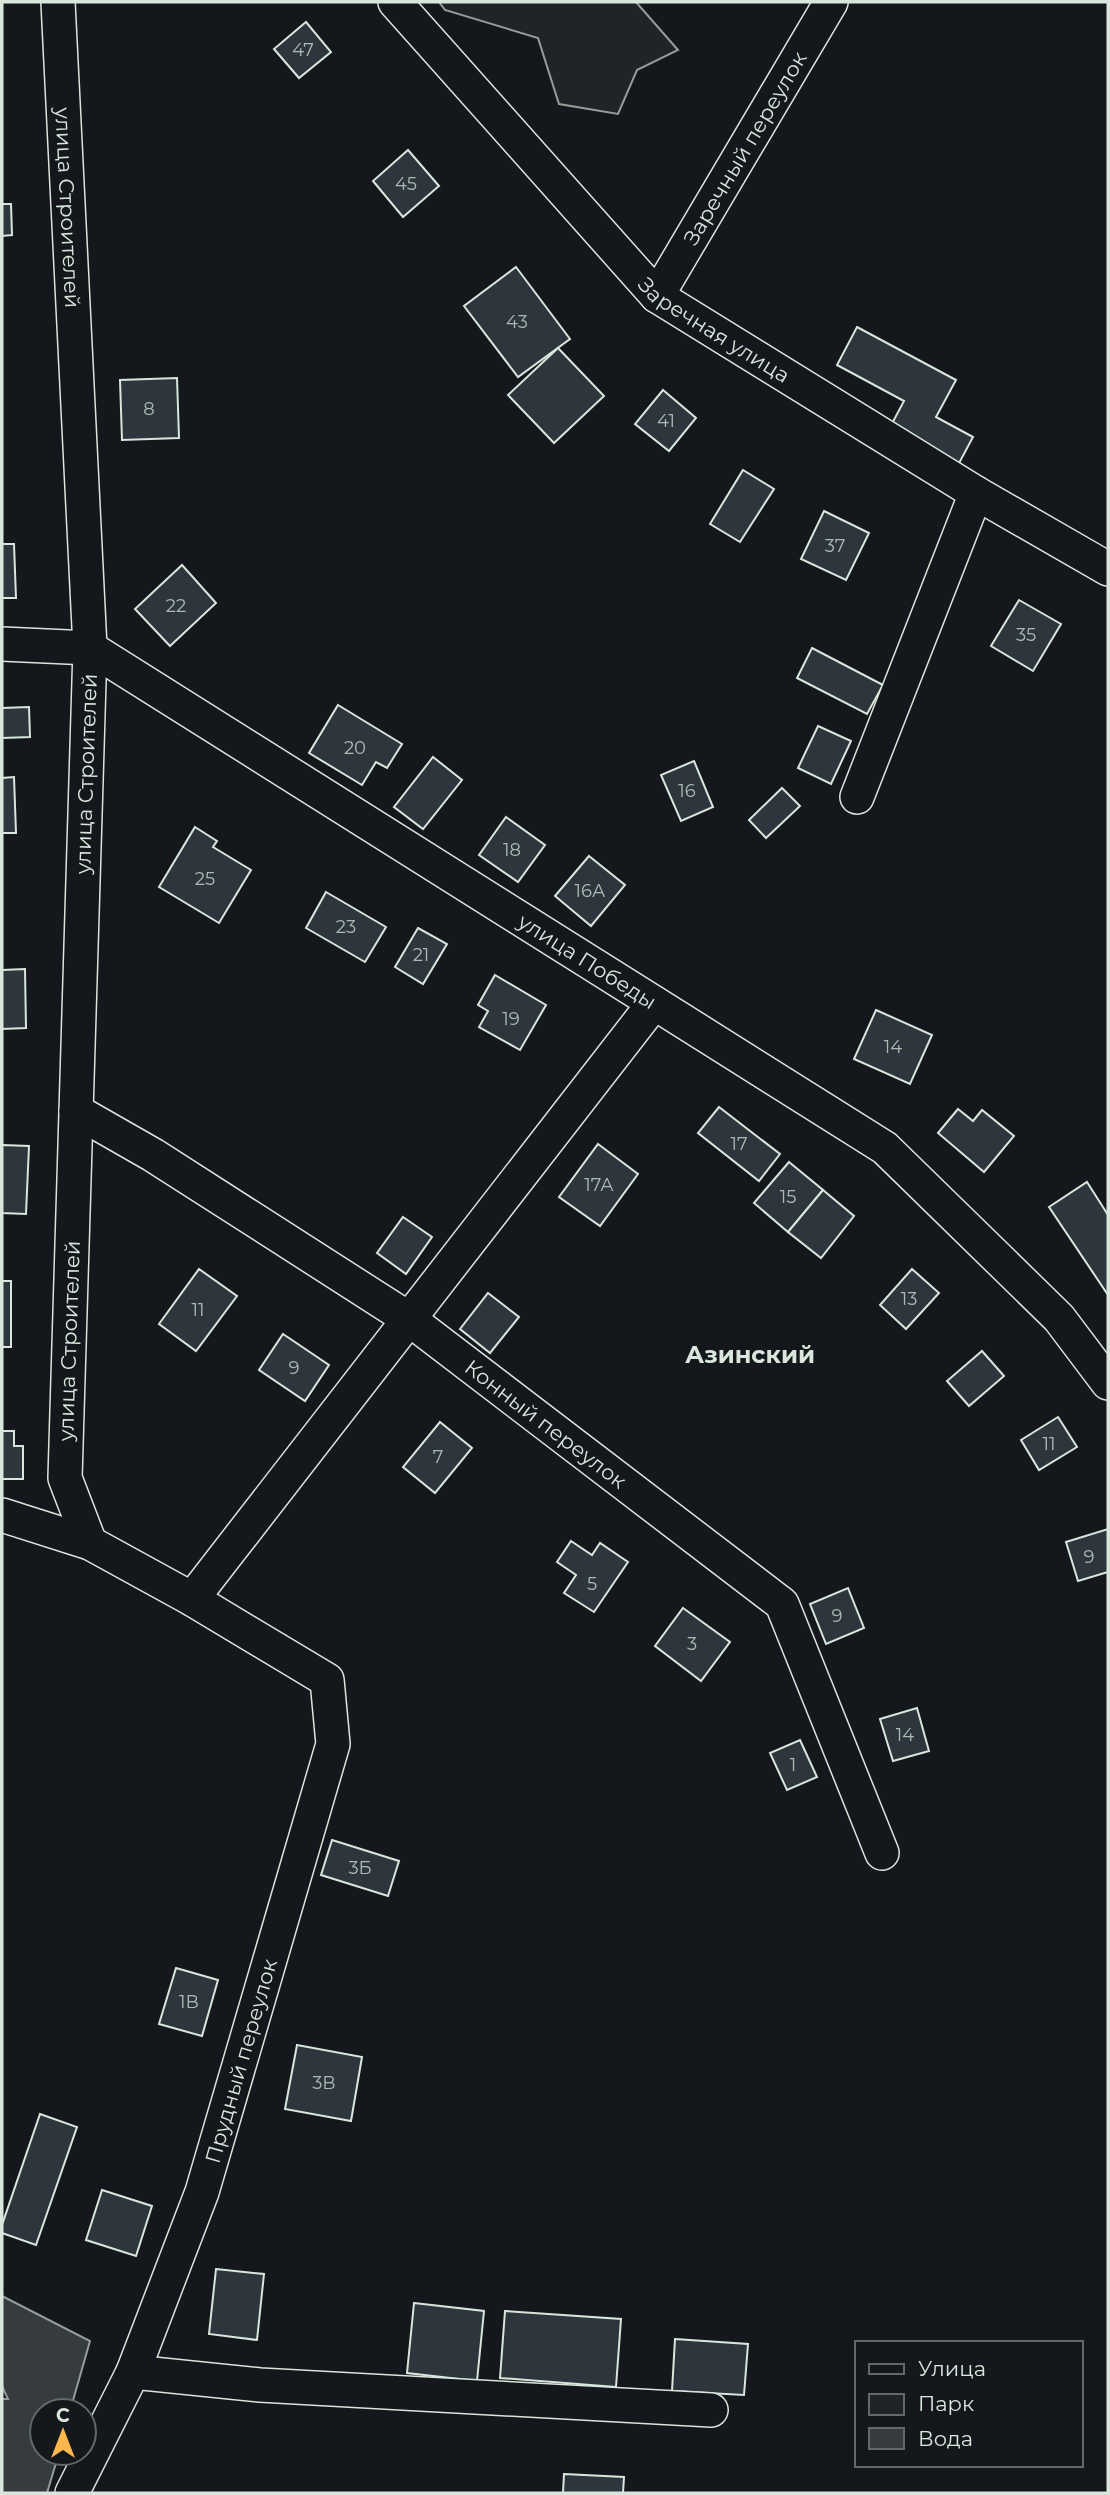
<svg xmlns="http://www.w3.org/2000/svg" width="1110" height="2495" font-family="Montserrat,sans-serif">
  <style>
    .green { fill: #202428; stroke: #939e99; stroke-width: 2 }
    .water { fill: #363b3e; stroke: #939e99; stroke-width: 2 }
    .building { fill: #2c363c; stroke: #d8e6dc; stroke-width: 2 }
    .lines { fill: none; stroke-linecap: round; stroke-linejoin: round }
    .minor-casing { stroke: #d8e6dc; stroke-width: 36 }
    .minor { stroke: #14181c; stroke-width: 33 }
    .labels { text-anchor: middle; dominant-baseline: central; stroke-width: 5; stroke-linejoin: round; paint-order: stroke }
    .number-label { font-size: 18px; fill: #adbab4 }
    .street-label { font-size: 21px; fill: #d8e6dc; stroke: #14181c }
    .quarter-label { font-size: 24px; font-weight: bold; fill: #d8e6dc; stroke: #14181c }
  </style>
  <rect width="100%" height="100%" fill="#14181c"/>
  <path class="green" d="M 439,2 L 636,2 L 678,50 L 637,70 L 618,114 L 559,104 L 538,38 L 445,10 Z"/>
  <path class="water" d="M 2,2296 L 90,2341 L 70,2411 L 42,2411 L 42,2453 L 59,2453 L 47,2493 L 2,2493 L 2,2399 L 8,2399 L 2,2386 Z"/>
  <g class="building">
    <path d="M 306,22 L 331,52 L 299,78 L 274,49 Z"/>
    <path d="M 408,150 L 439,186 L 403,217 L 373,181 Z"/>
    <path d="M 2,204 L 11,204 L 12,235 L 2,236 Z"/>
    <path d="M 516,267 L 570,339 L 518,377 L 464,306 Z"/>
    <path d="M 857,327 L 956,380 L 936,417 L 973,437 L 957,467 L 888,431 L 904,401 L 837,365 Z"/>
    <path d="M 558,348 L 604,396 L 554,443 L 508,395 Z"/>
    <path d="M 177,378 L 179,438 L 122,440 L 120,380 Z"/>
    <path d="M 663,390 L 696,418 L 669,451 L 635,424 Z"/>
    <path d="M 743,470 L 774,489 L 740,542 L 710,524 Z"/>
    <path d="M 824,511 L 869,533 L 846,580 L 801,559 Z"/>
    <path d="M 2,544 L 14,544 L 16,598 L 2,598 Z"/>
    <path d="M 182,565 L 216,603 L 170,646 L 135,609 Z"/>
    <path d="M 1019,600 L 1061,624 L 1033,671 L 991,646 Z"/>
    <path d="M 812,648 L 883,685 L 867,714 L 797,678 Z"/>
    <path d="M 338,705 L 402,744 L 387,768 L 376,762 L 362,785 L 309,753 Z"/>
    <path d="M 29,707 L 30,737 L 2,738 L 2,708 Z"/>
    <path d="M 818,726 L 851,741 L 831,784 L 798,768 Z"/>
    <path d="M 433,757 L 462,780 L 423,829 L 394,807 Z"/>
    <path d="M 694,761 L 713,807 L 681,821 L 661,775 Z"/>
    <path d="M 14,777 L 16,833 L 2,833 L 2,778 Z"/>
    <path d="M 782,788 L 800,806 L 766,838 L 749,820 Z"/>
    <path d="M 506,817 L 545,845 L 518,882 L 479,855 Z"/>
    <path d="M 195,827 L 217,841 L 213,847 L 251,870 L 219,923 L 159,887 Z"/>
    <path d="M 589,856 L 625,885 L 591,926 L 555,896 Z"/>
    <path d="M 326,892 L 386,927 L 365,962 L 306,928 Z"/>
    <path d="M 418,928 L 447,944 L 423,984 L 395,967 Z"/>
    <path d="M 25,969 L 26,1028 L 2,1029 L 2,970 Z"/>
    <path d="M 495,975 L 546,1005 L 520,1050 L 479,1027 L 488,1011 L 478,1005 Z"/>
    <path d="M 876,1010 L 932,1035 L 910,1084 L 854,1059 Z"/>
    <path d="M 719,1107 L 780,1154 L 759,1181 L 698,1133 Z"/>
    <path d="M 958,1109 L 973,1121 L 982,1110 L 1014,1136 L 984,1172 L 938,1133 Z"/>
    <path d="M 598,1144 L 638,1174 L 600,1226 L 559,1197 Z"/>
    <path d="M 2,1145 L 29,1146 L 26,1214 L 2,1213 Z"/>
    <path d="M 789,1162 L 823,1190 L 788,1232 L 754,1203 Z"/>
    <path d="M 1087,1182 L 1108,1215 L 1108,1295 L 1049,1207 Z"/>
    <path d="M 823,1190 L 854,1216 L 821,1258 L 788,1232 Z"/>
    <path d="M 403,1217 L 432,1237 L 406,1274 L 377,1253 Z"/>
    <path d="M 199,1269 L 237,1296 L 196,1351 L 159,1324 Z"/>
    <path d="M 912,1269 L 939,1293 L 906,1329 L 880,1305 Z"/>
    <rect x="2" y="1281" width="9" height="66"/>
    <path d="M 488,1293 L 519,1317 L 490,1353 L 460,1329 Z"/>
    <path d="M 283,1334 L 329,1365 L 305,1401 L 259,1370 Z"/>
    <path d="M 982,1351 L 1004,1376 L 969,1406 L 947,1381 Z"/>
    <path d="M 2,1409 L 2,1431 L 14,1431 L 14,1446 L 23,1446 L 23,1479 L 2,1479 Z"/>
    <path d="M 1058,1417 L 1077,1447 L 1039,1470 L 1021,1440 Z"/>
    <path d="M 440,1422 L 472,1448 L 435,1493 L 403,1467 Z"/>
    <path d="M 1108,1529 L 1108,1572 L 1078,1581 L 1066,1542 Z"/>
    <path d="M 571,1541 L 592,1555 L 600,1543 L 628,1562 L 594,1612 L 564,1593 L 576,1575 L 557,1562 Z"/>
    <path d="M 848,1588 L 864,1628 L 826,1644 L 810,1604 Z"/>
    <path d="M 683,1608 L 730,1642 L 701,1681 L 655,1646 Z"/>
    <path d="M 917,1708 L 929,1751 L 893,1761 L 880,1719 Z"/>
    <path d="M 800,1740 L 817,1777 L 787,1790 L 770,1753 Z"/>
    <path d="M 332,1840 L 399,1861 L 388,1896 L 321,1875 Z"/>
    <path d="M 176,1968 L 218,1980 L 202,2036 L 159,2024 Z"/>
    <path d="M 297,2045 L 362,2057 L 351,2121 L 285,2109 Z"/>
    <path d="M 40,2114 L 77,2127 L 36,2245 L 2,2233 L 2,2225 Z"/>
    <path d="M 102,2190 L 152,2206 L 136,2256 L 86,2240 Z"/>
    <path d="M 216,2269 L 264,2274 L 257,2340 L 209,2334 Z"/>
    <path d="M 414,2303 L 484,2311 L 477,2381 L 407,2373 Z"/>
    <path d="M 505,2311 L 621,2319 L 616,2387 L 500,2378 Z"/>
    <path d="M 675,2339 L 748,2344 L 744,2395 L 672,2391 Z"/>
    <path d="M 564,2474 L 624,2477 L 623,2493 L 563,2493 Z"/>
  </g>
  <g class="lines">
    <g class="minor-casing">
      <g id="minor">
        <path id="s1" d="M 58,2 L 90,648 L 65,1478 L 90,1543"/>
        <path id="s2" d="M 395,2 L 657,296 L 976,493 L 1108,569"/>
        <path id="s3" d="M 657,296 L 831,2"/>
        <path id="s4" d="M 2,644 L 90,648 L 885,1148 L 1059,1318 L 1108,1383"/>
        <path d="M 857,797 L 976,493"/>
        <path id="s5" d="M 76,1111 L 153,1155 L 409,1319 L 782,1604 L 882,1853"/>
        <path d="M 2,1515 L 90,1543 L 192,1599 L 327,1680 L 333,1744 L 202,2192 L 133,2372 L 72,2493"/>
        <path d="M 192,1599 L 654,1003"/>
        <path d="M 133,2372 L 260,2385 L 711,2410"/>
      </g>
    </g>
    <use href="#minor" class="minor"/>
  </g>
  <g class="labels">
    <g class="number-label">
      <text x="303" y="50">47</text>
      <text x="406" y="184">45</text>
      <text x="517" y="322">43</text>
      <text x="149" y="409">8</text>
      <text x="666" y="421">41</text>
      <text x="835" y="546">37</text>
      <text x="176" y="606">22</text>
      <text x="1026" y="635">35</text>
      <text x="355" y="748">20</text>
      <text x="687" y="791">16</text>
      <text x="512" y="850">18</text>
      <text x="205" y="879">25</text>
      <text x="590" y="891">16А</text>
      <text x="346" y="927">23</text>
      <text x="421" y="955">21</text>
      <text x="511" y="1019">19</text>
      <text x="893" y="1047">14</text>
      <text x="739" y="1144">17</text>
      <text x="599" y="1185">17А</text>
      <text x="788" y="1197">15</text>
      <text x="909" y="1299">13</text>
      <text x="198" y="1310">11</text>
      <text x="294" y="1368">9</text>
      <text x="1049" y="1444">11</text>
      <text x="438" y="1457">7</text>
      <text x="1089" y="1557">9</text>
      <text x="592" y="1584">5</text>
      <text x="837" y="1616">9</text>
      <text x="692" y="1644">3</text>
      <text x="905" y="1735">14</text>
      <text x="793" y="1765">1</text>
      <text x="360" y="1868">3Б</text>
      <text x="189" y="2002">1В</text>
      <text x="324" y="2083">3В</text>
    </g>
    <g class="street-label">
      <text stroke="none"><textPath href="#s3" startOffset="172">Заречный переулок</textPath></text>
      <text stroke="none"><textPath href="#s1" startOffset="206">улица Строителей</textPath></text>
      <text stroke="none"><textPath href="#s2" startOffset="460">Заречная улица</textPath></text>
      <text transform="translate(86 774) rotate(-88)">улица Строителей</text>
      <text stroke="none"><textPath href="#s4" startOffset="676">улица Победы</textPath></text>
      <text transform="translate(69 1341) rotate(-88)">улица Строителей</text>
      <text stroke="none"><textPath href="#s5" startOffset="565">Конный переулок</textPath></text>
      <text transform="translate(241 2061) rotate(-74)">Прудный переулок</text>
    </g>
    <g class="quarter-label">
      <text x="750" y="1354">Азинский</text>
    </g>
  </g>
  <rect width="1110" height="2495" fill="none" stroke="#d8e6dc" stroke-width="7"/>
  <rect x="855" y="2341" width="228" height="126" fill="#14181c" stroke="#626a69" stroke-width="2"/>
  <rect x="869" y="2364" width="35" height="10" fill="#14181c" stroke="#626a69" stroke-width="2"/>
  <text x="918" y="2376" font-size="21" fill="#d8e6dc">Улица</text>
  <rect x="869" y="2394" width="35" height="21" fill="#202428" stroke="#626a69" stroke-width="2"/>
  <text x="918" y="2411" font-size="21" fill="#d8e6dc">Парк</text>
  <rect x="869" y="2428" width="35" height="21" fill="#363b3e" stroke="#626a69" stroke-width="2"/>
  <text x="918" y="2446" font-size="21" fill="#d8e6dc">Вода</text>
  <g transform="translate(63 2432)"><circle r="33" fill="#14181c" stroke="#626a69" stroke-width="2"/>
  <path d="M0-5L12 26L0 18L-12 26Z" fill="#ffb74d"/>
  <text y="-10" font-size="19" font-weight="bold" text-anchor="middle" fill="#d8e6dc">С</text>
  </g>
</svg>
